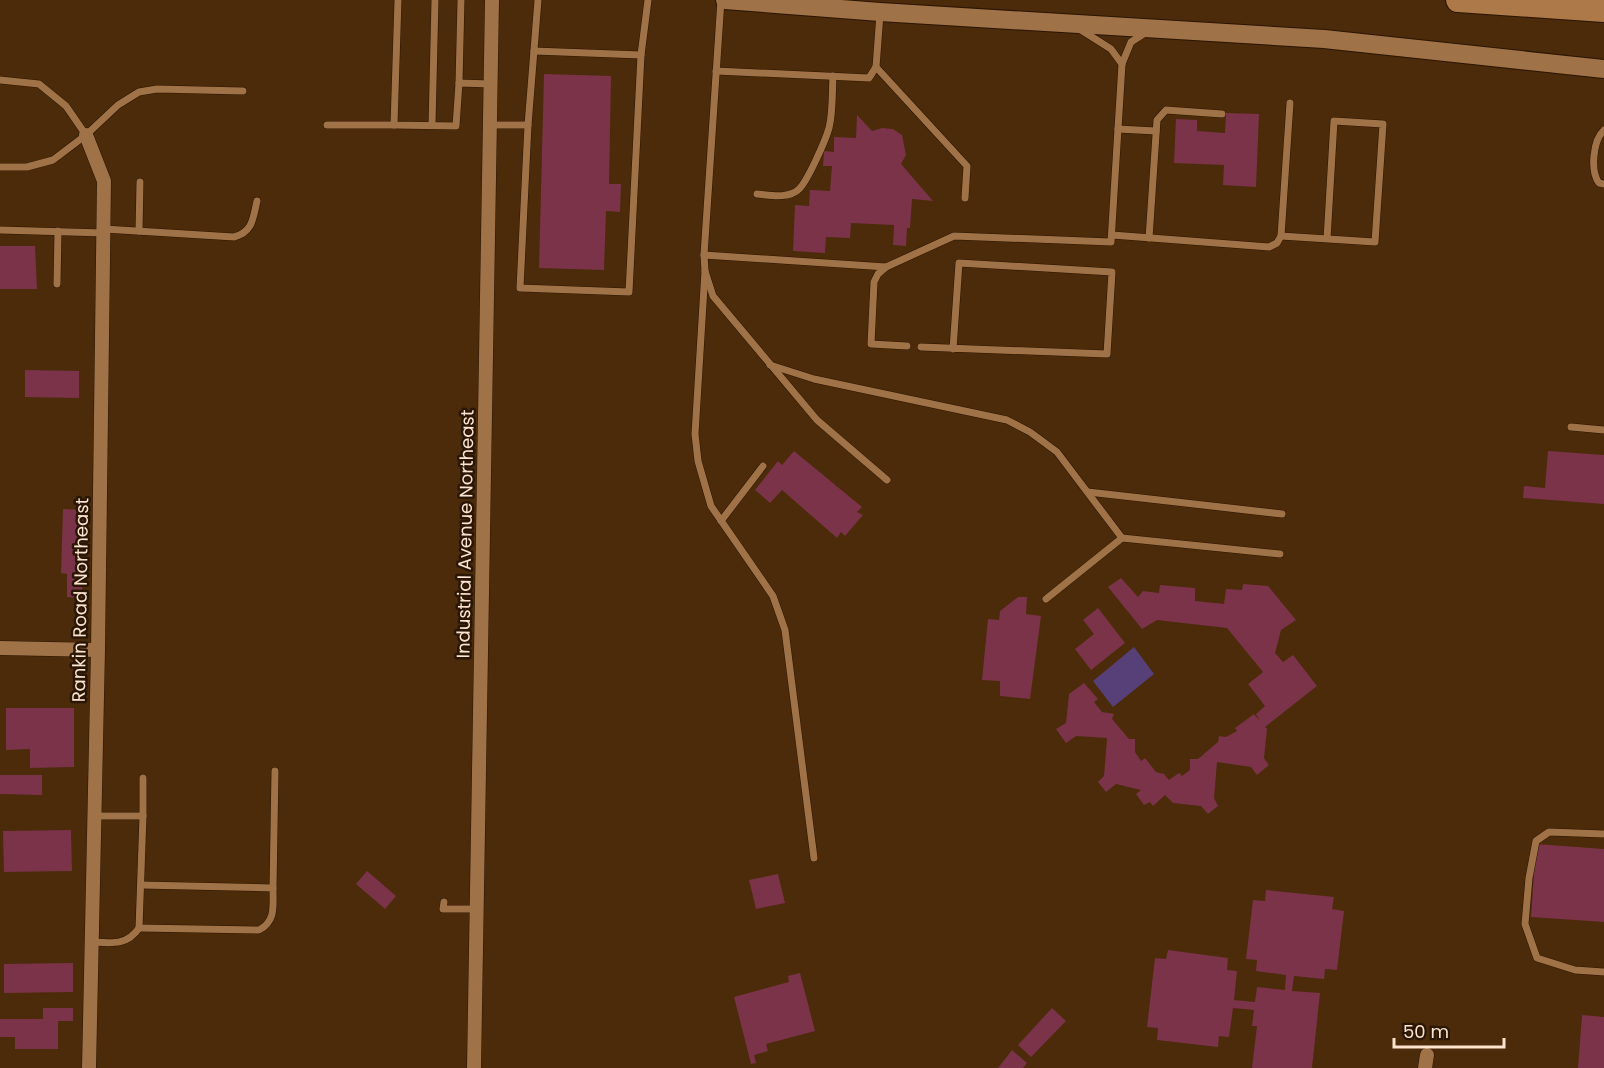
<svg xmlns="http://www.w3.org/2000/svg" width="1604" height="1068" font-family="Poppins,sans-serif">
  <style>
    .green { fill: #573f77 }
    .building { fill: #7a3349 }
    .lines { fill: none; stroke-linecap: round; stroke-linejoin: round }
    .service-casing { stroke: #2b1501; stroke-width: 8 }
    .minor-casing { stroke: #2b1501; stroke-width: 15 }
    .secondary-casing { stroke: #2b1501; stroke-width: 20 }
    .motorway-casing { stroke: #2b1501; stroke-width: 26 }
    .service { stroke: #a07248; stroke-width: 7 }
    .minor { stroke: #a07248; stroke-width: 14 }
    .secondary { stroke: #a07248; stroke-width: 18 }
    .motorway { stroke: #ad7948; stroke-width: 24 }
    .labels { text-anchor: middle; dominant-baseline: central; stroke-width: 5; stroke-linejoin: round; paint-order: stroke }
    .street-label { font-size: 18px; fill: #fee4ce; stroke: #291605 }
  </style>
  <rect width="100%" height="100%" fill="#4b2b09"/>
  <path class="green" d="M 1134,647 L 1154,674 L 1113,707 L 1093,681 Z"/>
  <g class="building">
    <path d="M 544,74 L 611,76 L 609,184 L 621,184 L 620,212 L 606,211 L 604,270 L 539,268 Z"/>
    <path d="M 1226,113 L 1259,114 L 1256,187 L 1223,185 L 1224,165 L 1174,163 L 1176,119 L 1197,120 L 1197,131 L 1225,133 Z"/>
    <path d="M 857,115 L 872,131 L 882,128 L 893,129 L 902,135 L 906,155 L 901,164 L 933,201 L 912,199 L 910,228 L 907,228 L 906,246 L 893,245 L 894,225 L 851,223 L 850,238 L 826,237 L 825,253 L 793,251 L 795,205 L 809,206 L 810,190 L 830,191 L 832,166 L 823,166 L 824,151 L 834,152 L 834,137 L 856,138 Z"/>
    <path d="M 0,246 L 35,246 L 37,289 L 0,289 Z"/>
    <path d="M 25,370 L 79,371 L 79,398 L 25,397 Z"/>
    <path d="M 794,451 L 862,507 L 857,512 L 863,515 L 845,536 L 841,532 L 837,538 L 782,490 L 770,503 L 755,490 L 778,461 L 782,465 Z"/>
    <path d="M 1548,451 L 1604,455 L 1604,504 L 1523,498 L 1524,486 L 1545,488 Z"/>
    <path d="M 63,509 L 83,510 L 82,598 L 67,597 L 67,574 L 61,573 Z"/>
    <path d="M 1121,578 L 1138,597 L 1143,591 L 1159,593 L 1160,585 L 1195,588 L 1195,601 L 1224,604 L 1226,589 L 1242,590 L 1243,584 L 1268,586 L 1296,620 L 1281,630 L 1275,653 L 1283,662 L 1293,655 L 1317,686 L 1265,727 L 1267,729 L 1264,758 L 1269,765 L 1257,775 L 1251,767 L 1217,762 L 1214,798 L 1218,806 L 1208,814 L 1201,806 L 1173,803 L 1165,795 L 1153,806 L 1150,802 L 1144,805 L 1136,794 L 1141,790 L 1116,784 L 1106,792 L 1098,782 L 1104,776 L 1107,738 L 1076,736 L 1066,743 L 1056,729 L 1066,723 L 1069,694 L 1084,683 L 1098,699 L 1094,702 L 1102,712 L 1114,714 L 1112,719 L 1129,739 L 1135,739 L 1135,752 L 1141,761 L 1145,758 L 1156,772 L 1164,774 L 1169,780 L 1179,773 L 1182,776 L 1190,770 L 1190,759 L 1198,759 L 1218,742 L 1219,736 L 1226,737 L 1237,731 L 1235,728 L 1254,714 L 1260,721 L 1256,714 L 1265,706 L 1248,684 L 1263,672 L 1227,628 L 1157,620 L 1142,629 L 1108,587 Z"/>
    <path d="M 1018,597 L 1027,597 L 1026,614 L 1041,616 L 1030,699 L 1000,696 L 1000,681 L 982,680 L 988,619 L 999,620 L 1000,611 Z"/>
    <path d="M 1098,608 L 1125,643 L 1091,670 L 1075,649 L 1094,634 L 1083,620 Z"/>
    <path d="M 6,708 L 74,708 L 74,767 L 30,768 L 30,749 L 6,750 Z"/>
    <path d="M 0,775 L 42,775 L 42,795 L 0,794 Z"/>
    <path d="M 71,830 L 72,871 L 4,872 L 3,831 Z"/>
    <path d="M 1536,844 L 1604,849 L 1604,922 L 1531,917 Z"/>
    <path d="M 367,871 L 396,896 L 385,909 L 356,884 Z"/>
    <path d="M 778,874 L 785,903 L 756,909 L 749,880 Z"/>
    <path d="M 1266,890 L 1334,897 L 1332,909 L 1344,911 L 1337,970 L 1325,969 L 1324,979 L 1294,976 L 1292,991 L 1320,993 L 1312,1068 L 1252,1068 L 1257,1026 L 1252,1026 L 1254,1010 L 1233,1008 L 1229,1037 L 1219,1036 L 1218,1047 L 1157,1040 L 1158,1028 L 1147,1027 L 1155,958 L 1166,959 L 1168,950 L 1228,958 L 1227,970 L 1237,971 L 1234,1000 L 1255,1002 L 1257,987 L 1285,990 L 1286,975 L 1256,971 L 1257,960 L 1246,959 L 1253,900 L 1265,901 Z"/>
    <path d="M 73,963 L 73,992 L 4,993 L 4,964 Z"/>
    <path d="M 800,973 L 815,1031 L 766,1044 L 768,1051 L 754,1055 L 756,1063 L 751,1064 L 734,997 L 789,982 L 788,976 Z"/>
    <path d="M 43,1008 L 73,1008 L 73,1021 L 58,1021 L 58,1049 L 15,1049 L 15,1037 L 0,1037 L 0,1019 L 43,1019 Z"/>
    <path d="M 1052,1008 L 1066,1021 L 1031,1057 L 1018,1045 Z"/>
    <path d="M 1582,1015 L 1604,1017 L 1604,1068 L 1578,1068 Z"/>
    <path d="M 1012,1050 L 1027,1063 L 1023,1068 L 998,1068 Z"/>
  </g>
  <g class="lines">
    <g class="service-casing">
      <g id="service">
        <path d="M 398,0 L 394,125 L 456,126 L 459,83 L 491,84"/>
        <path d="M 721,0 L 704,255 L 705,271 L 713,296 L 817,420 L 887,480"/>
        <path d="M 880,14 L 876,67 L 967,166 L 965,198"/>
        <path d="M 1081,30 L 1111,49 L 1122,64"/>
        <path d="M 534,51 L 641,55 L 648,0"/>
        <path d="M 716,71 L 869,78 L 876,67"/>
        <path d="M 0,80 L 39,84 L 66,106 L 86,135"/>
        <path d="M 459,83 L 461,0"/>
        <path d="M 327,125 L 394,125"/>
        <path d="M 432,125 L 435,0"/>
        <path d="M 490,125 L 528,125 L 538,0"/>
        <path d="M 528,125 L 520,288 L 629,292 L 641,55"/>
        <path d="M 1118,129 L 1156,131"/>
        <path d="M 1604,130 C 1593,140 1590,171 1599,183 L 1604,184"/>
        <path d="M 0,167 L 27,167 L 53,160 L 86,135 L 118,105 L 139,92 L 157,89 L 243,91"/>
        <path d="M 757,194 C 770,195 787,199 798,190 C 807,183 826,139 829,128 C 833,112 832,93 833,76"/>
        <path d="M 104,229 L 234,237 C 253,232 253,218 257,201"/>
        <path d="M 0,230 L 104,233"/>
        <path d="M 139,231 L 140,182"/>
        <path d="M 1112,235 L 1269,247 L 1277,243 L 1281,236 L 1290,103"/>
        <path d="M 1281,236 L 1375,242 L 1383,124 L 1334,121 L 1327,239"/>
        <path d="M 1149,238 L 1157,120 L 1166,110 L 1222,114"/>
        <path d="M 704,255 L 886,267 L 954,236 L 1111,242 L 1122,64 L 1131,42 L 1145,33"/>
        <path d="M 886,267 L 878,274 L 874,282 L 871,344 L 907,346"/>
        <path d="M 705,271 L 695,434 L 698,461 L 711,506 L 773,596 L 785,630 L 814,858"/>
        <path d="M 57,284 L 58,231"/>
        <path d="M 921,347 L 1107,354 L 1112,272 L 959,263 L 953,349"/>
        <path d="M 770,365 L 814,379 L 1007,420 L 1030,432 L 1057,452 L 1122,538"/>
        <path d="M 1571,427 L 1604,430"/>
        <path d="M 1088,492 L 1282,514"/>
        <path d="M 721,521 L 763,466"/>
        <path d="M 1046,599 L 1122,538 L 1280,554"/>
        <path d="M 143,816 L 143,778"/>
        <path d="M 1604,834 L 1549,832 L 1536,841 L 1529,878 L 1525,924 L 1537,958 L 1575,970 L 1604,972"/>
        <path d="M 273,888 L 275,771"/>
        <path d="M 444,902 L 443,909 L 476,909"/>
        <path d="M 139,928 L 259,930 C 276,921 273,906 273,888 L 141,885"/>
        <path d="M 92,942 C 111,943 127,946 139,928 L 143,816 L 94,816"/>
      </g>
    </g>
    <g class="minor-casing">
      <g id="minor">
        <path d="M 86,135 L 104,181 L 98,650 L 89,1068"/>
        <path d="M 0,648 L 98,650"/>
        <path d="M 474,1068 L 492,0"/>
        <path d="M 1425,1068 L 1427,1055"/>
      </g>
    </g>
    <g class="secondary-casing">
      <path id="secondary" d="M 725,0 L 880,12 L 1324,39 L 1604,69"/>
    </g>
    <g class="motorway-casing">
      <path id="motorway" d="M 1458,0 L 1604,10"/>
    </g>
    <use href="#service" class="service"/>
    <use href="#minor" class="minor"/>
    <use href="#secondary" class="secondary"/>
    <use href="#motorway" class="motorway"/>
  </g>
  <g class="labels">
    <g class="street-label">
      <text transform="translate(465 534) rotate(-89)">Industrial Avenue Northeast</text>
      <text transform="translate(80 600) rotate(-89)">Rankin Road Northeast</text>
    </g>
  </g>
  <path d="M1394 1038v9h110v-9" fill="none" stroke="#fee4ce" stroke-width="3"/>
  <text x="1403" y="1038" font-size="18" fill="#fee4ce" stroke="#291605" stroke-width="4.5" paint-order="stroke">50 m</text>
</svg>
